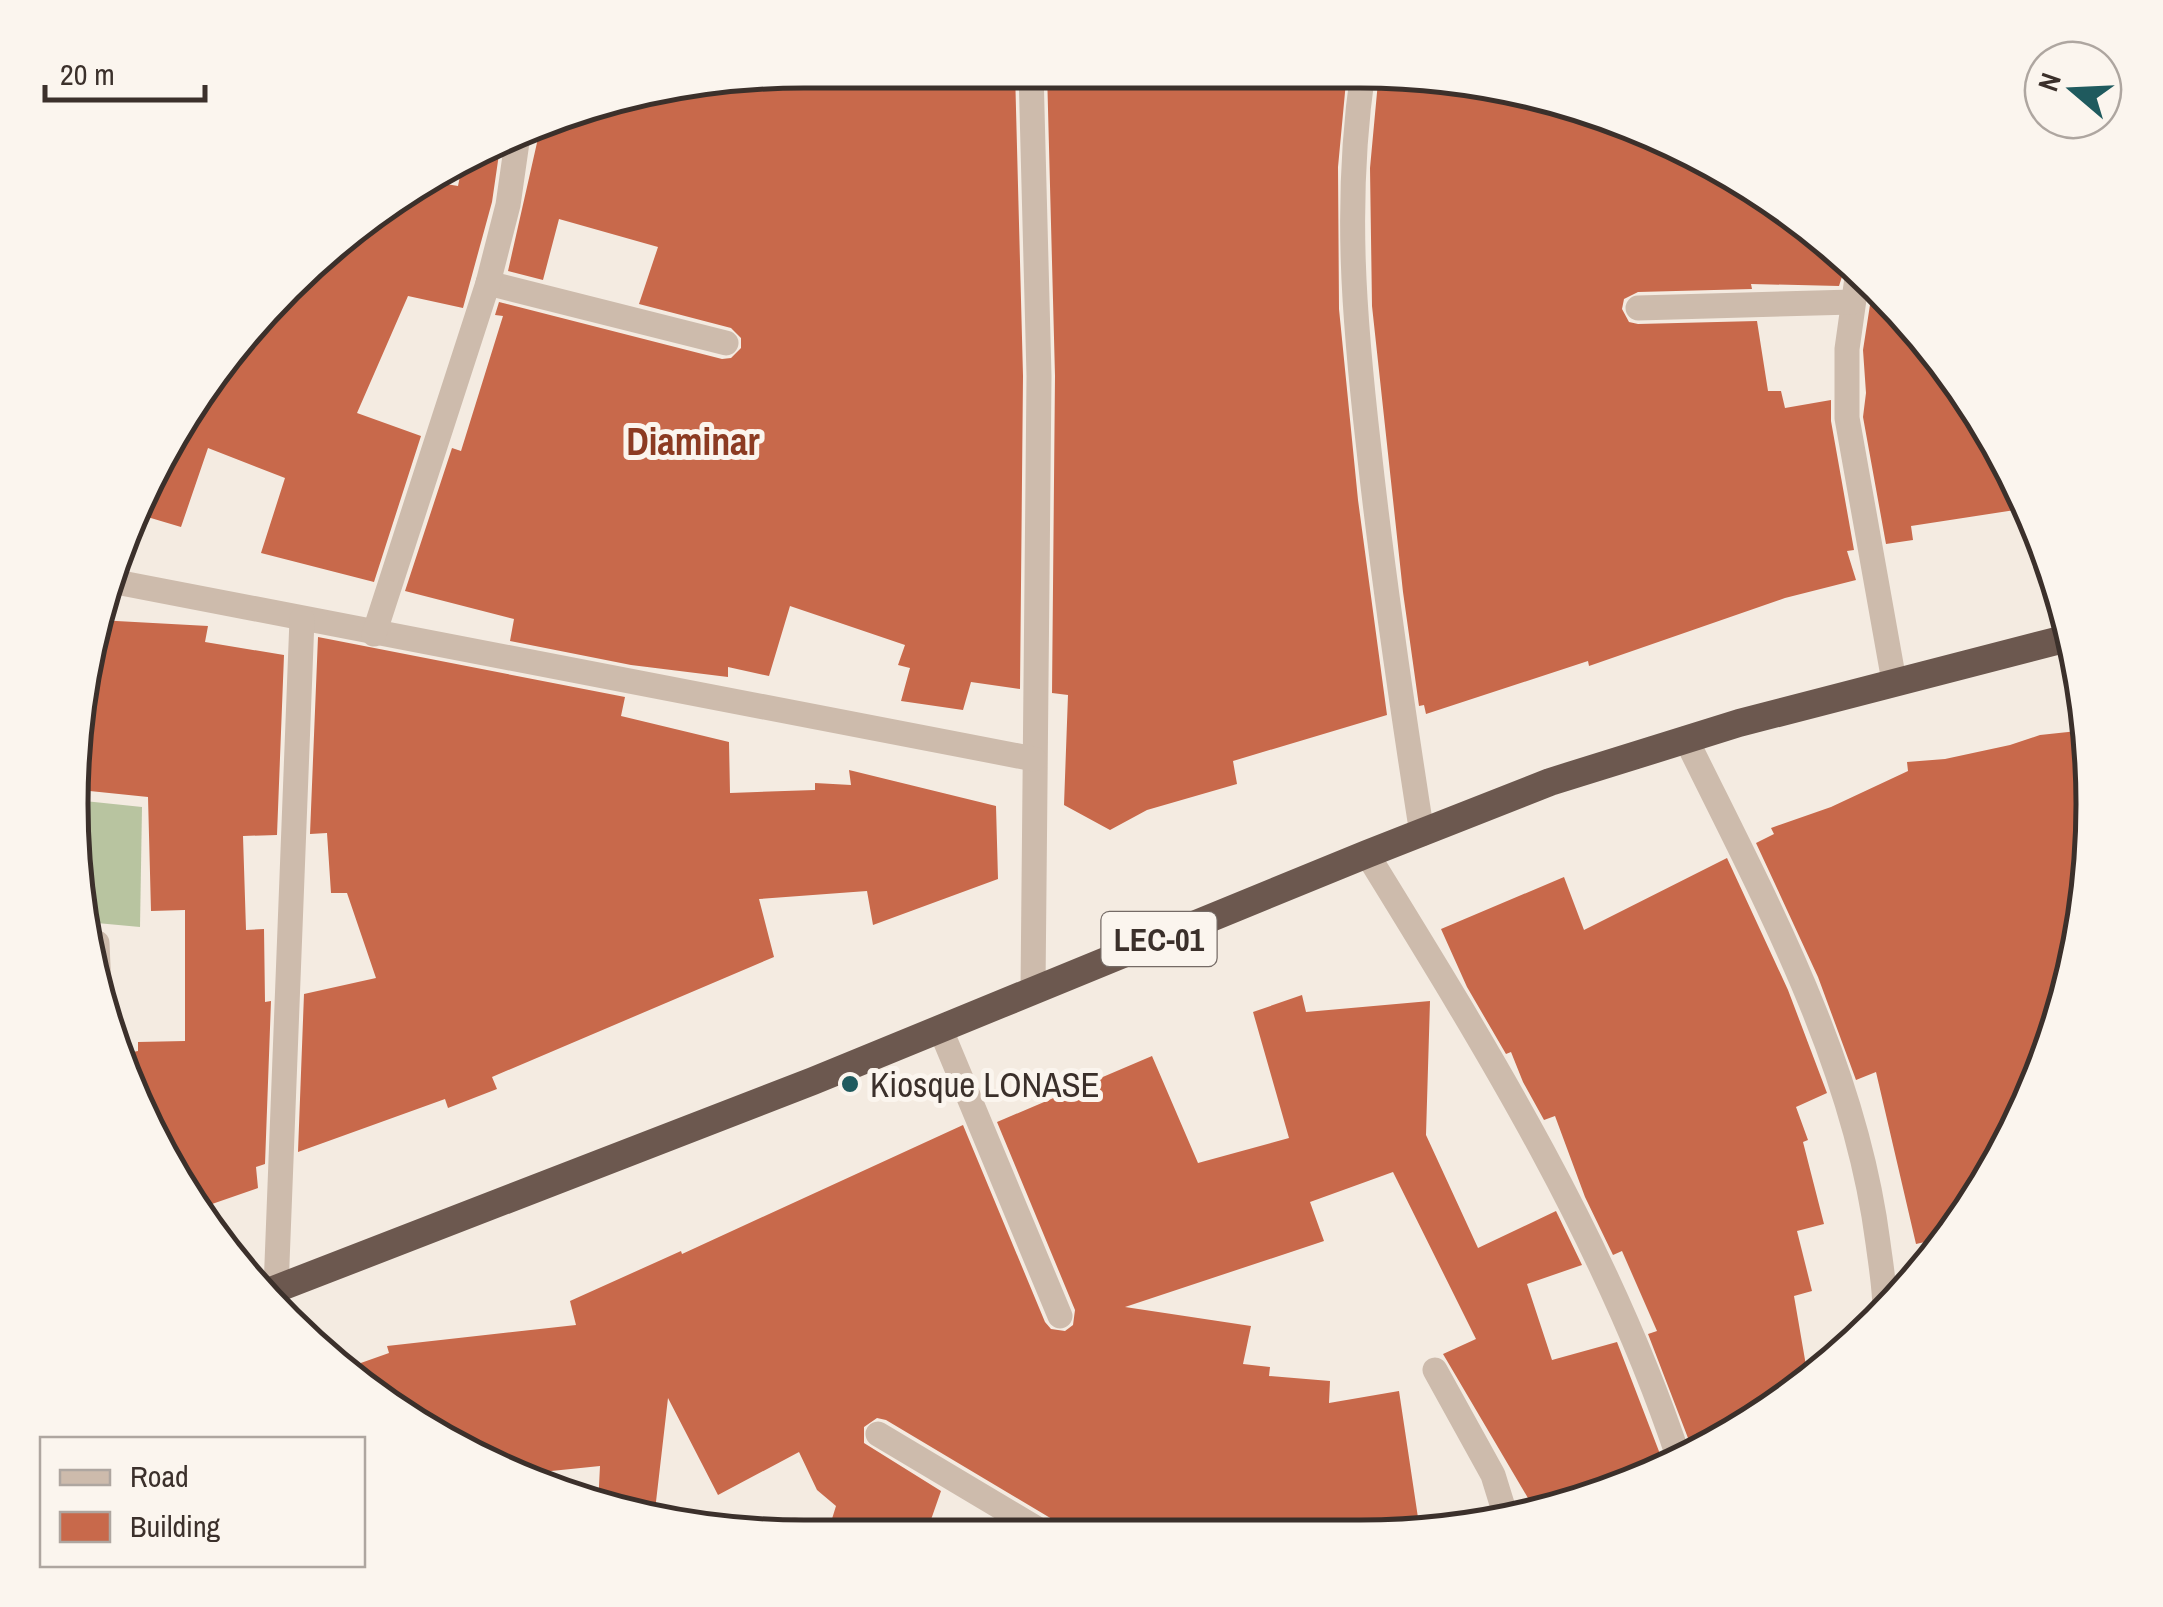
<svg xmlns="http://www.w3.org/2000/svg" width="2163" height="1607" font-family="'Archivo Narrow',sans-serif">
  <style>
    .green { fill: #b8c4a0 }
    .building { fill: #c8694b }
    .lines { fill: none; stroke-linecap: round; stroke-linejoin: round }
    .minor { stroke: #cdbbac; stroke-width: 25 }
    .trunk { stroke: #6c584f; stroke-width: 28 }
    .poi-dot { fill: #1f5a5e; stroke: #fbf5ee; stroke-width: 4 }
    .labels { text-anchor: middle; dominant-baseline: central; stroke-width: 10; stroke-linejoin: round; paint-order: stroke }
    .shield { fill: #fbf5ee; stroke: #756b66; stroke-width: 2.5 }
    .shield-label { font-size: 32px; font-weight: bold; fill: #3b302b }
    .poi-label { font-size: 35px; fill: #3b302b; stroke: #fbf5ee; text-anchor: start }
    .neighbourhood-label { font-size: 38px; font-weight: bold; fill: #8c3b22; stroke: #fbf5ee }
    .rim { fill: none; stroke: #3b302b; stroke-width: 5 }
  </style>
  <rect width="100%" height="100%" fill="#f4ebe1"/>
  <path class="green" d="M 75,800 L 142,807 L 140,927 L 86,922 L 72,852 Z"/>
  <g class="building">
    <path d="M 804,70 L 1015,71 L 1023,376 L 1020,689 L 971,682 L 963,710 L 901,701 L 910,668 L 898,665 L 905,645 L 790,606 L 769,676 L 728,667 L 728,677 L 631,665 L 510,641 L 514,619 L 405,591 L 452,448 L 461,451 L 503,316 L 495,315 L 499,302 L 722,359 L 731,358 L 741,348 L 741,338 L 731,328 L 639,304 L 658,247 L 559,219 L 543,280 L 508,271 L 541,125 L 613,95 Z"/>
    <path d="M 1047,71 L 1263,72 L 1314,76 L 1314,71 L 1347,71 L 1338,167 L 1339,309 L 1358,500 L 1387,715 L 1233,761 L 1237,784 L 1147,810 L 1110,830 L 1064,805 L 1068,695 L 1052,693 L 1055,376 Z"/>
    <path d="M 1379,71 L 1407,72 L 1549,95 L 1767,194 L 1845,267 L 1839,286 L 1751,284 L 1752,289 L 1638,292 L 1624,299 L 1622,309 L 1629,322 L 1638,324 L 1757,321 L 1768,391 L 1781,391 L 1785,408 L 1831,400 L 1831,421 L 1854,550 L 1847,551 L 1856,580 L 1785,598 L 1589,666 L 1588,661 L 1426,714 L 1424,705 L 1419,706 L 1403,592 L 1372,306 L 1370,168 Z"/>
    <path d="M 481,150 L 499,154 L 492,202 L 463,308 L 408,296 L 357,413 L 421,436 L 374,582 L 261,553 L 285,478 L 208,448 L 181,527 L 134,513 L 146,479 L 252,319 L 422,180 L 458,186 L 464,157 Z"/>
    <path d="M 1872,292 L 1942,357 L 2018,480 L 2028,508 L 1911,526 L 1913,540 L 1886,544 L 1863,417 L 1866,393 L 1863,350 Z"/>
    <path d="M 98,620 L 208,626 L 205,642 L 284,655 L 277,835 L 243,836 L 246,930 L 264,929 L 265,1002 L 271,1001 L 265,1164 L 256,1167 L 258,1188 L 212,1204 L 197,1204 L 117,1055 L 138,1051 L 138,1042 L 185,1041 L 185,910 L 151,911 L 148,797 L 80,790 L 81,780 L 76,780 L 84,660 Z"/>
    <path d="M 318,637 L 625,697 L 621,716 L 729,742 L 730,793 L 815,790 L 815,783 L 851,785 L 849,770 L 996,806 L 998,879 L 873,925 L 867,891 L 759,899 L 774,957 L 492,1077 L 497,1089 L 448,1108 L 445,1099 L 298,1152 L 304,994 L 376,978 L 347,893 L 331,893 L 327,833 L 310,834 Z"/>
    <path d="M 2087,730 L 2091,756 L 2087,900 L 2054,1040 L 1994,1171 L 1947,1237 L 1916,1244 L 1876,1072 L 1856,1080 L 1818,977 L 1756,843 L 1774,834 L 1771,828 L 1831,807 L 1908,771 L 1907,762 L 1945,759 L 2010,745 L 2040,735 Z"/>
    <path d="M 1727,858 L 1788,990 L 1827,1093 L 1796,1107 L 1808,1140 L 1803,1142 L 1824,1224 L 1797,1231 L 1812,1291 L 1794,1296 L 1809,1383 L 1693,1451 L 1648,1334 L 1657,1331 L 1622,1251 L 1613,1255 L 1585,1197 L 1555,1116 L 1544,1120 L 1523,1082 L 1511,1052 L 1506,1054 L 1467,987 L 1441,929 L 1564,877 L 1584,930 Z"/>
    <path d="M 1302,995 L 1306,1012 L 1430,1001 L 1426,1135 L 1478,1248 L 1556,1211 L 1582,1265 L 1527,1284 L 1552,1360 L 1617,1342 L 1665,1467 L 1640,1481 L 1535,1510 L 1443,1354 L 1476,1339 L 1393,1172 L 1310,1202 L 1324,1241 L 1125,1307 L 1251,1326 L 1243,1364 L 1270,1367 L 1269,1376 L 1330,1381 L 1329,1403 L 1399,1391 L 1420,1531 L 1060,1533 L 1052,1519 L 886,1420 L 877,1418 L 864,1427 L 864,1443 L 941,1491 L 926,1534 L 827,1535 L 836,1506 L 817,1490 L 799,1452 L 718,1495 L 668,1398 L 654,1519 L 613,1512 L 598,1506 L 600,1466 L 522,1474 L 437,1439 L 341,1370 L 389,1353 L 387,1346 L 576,1325 L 570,1301 L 681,1251 L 682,1254 L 963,1125 L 1045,1322 L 1051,1329 L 1065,1331 L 1073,1325 L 1075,1310 L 997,1122 L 1152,1056 L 1198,1163 L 1289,1138 L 1253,1012 Z"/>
  </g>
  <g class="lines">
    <g class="minor">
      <path d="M 1031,71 L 1039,376 L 1033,989"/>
      <path d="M 1363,71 C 1344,202 1354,320 1369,450 C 1383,579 1402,706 1422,834"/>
      <path d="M 1857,278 L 1847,349 L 1847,418 L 1894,681"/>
      <path d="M 488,283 L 726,343"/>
      <path d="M 1638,308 L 1853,302"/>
      <path d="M 111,581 L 1034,759"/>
      <path d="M 374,634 L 488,283 L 508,205 L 518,135"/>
      <path d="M 1686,739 C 1765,900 1855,1062 1878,1243 C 1881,1266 1885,1288 1885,1311"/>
      <path d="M 1367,854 C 1486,1047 1607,1242 1679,1459"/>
      <path d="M 97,943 L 99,988"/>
      <path d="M 940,1028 L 1060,1316"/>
      <path d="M 276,1289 L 302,619"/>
      <path d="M 1435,1370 L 1493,1475 L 1506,1517"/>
      <path d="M 878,1434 L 1044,1533"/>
      <path d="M 795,1535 L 795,1530"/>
    </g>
    <path class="trunk" d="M 263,1294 L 813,1081 L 1367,854 L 1550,782 L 1739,723 L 2072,637"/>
  </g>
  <circle class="poi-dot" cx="850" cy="1084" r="10"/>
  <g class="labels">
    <rect class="shield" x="1101.5" y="912" width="115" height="54" rx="8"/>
    <g class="shield-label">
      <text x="1159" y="939">LEC-01</text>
    </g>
    <g class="poi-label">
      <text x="870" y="1084">Kiosque LONASE</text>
    </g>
    <g class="neighbourhood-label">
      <text x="693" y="441">Diaminar</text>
    </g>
  </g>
  <path d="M0 0H2163V1607H0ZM804 88H1360A716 716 0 0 1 2076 804V804A716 716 0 0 1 1360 1520H804A716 716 0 0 1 88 804V804A716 716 0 0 1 804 88Z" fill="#fbf5ee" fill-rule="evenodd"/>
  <path class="rim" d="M804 88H1360A716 716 0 0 1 2076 804V804A716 716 0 0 1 1360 1520H804A716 716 0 0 1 88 804V804A716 716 0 0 1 804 88Z"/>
  <rect x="40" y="1437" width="325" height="130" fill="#fbf5ee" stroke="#aea6a0" stroke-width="2.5"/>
  <rect x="60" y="1470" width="50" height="15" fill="#cdbbac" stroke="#aea6a0" stroke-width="2.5"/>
  <text x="130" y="1487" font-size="30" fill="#3b302b">Road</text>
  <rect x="60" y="1512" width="50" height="30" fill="#c8694b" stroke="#aea6a0" stroke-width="2.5"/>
  <text x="130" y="1537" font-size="30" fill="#3b302b">Building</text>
  <g transform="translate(2073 90) rotate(289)"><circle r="48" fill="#fbf5ee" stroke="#aea6a0" stroke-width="2.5"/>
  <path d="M0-8L18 38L0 25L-18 38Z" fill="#1f5a5e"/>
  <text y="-15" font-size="28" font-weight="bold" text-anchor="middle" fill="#3b302b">N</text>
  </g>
  <path d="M45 85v15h160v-15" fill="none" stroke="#3b302b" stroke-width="5"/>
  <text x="60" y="85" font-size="30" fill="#3b302b" stroke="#fbf5ee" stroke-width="8" paint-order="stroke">20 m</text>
</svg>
